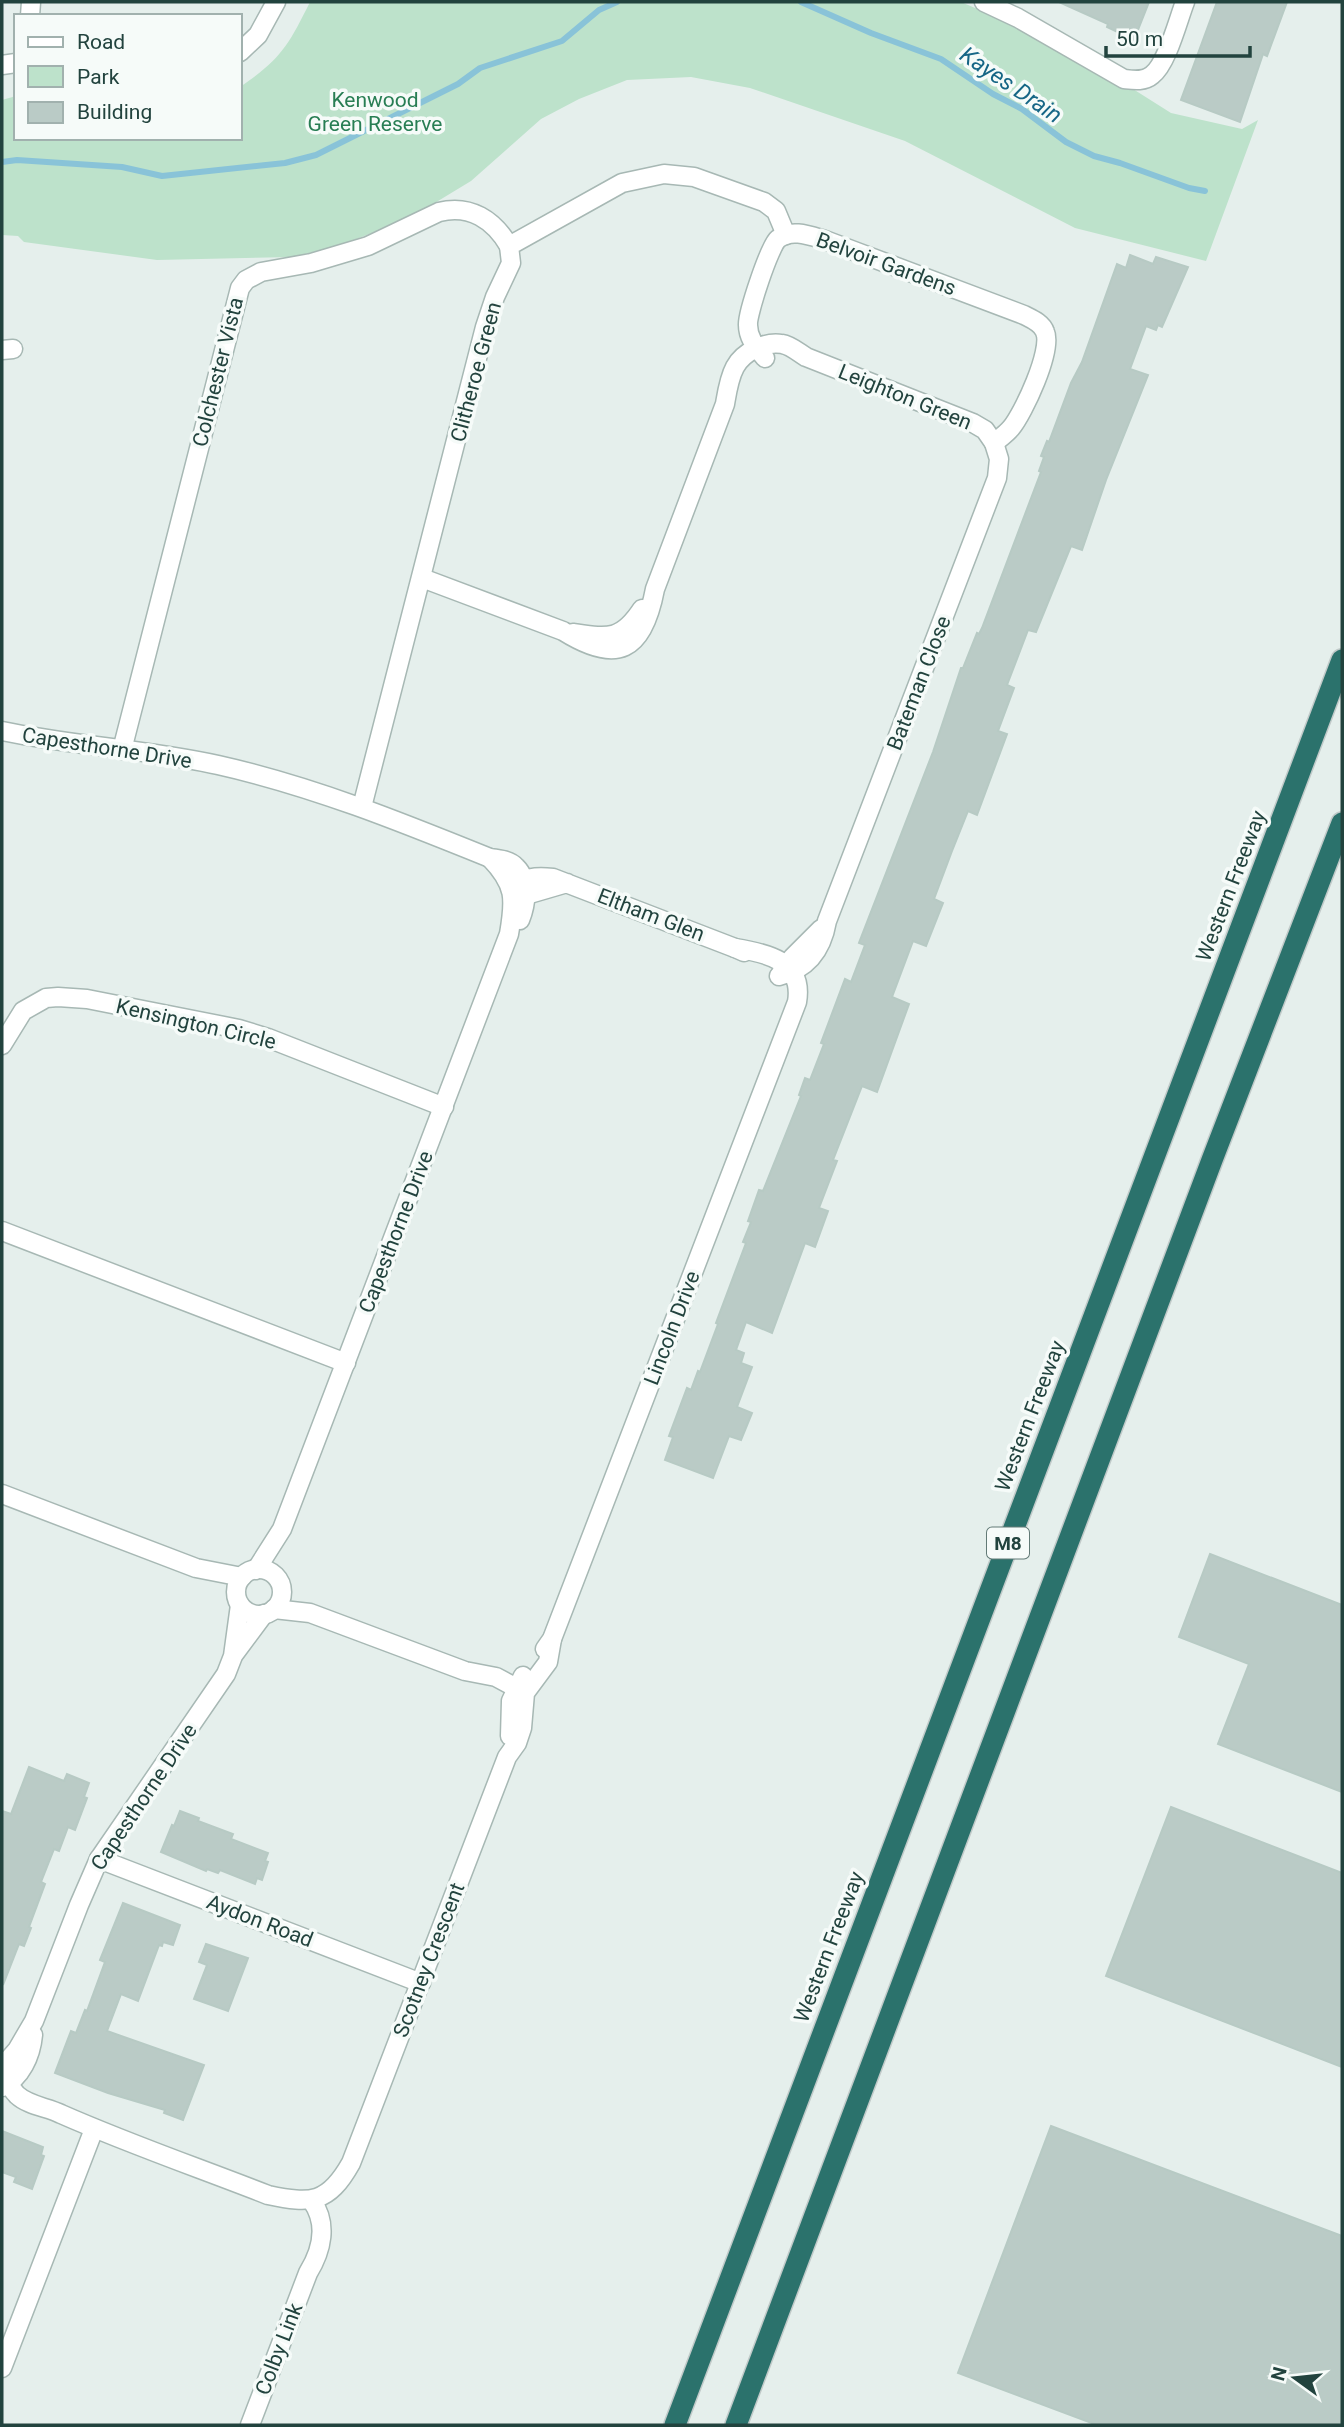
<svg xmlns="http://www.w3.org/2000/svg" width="1344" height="2427" font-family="Roboto,sans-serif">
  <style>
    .green { fill: #bde2cb }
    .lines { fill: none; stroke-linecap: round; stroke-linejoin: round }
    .stream { stroke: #89c3d8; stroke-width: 6 }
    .building { fill: #bacbc6; stroke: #b7cac4; stroke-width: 2 }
    .street-casing { stroke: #a7b8b4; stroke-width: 21 }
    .highway-casing { stroke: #c1cac9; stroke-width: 24 }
    .street { stroke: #fff; stroke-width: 18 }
    .highway { stroke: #2b726c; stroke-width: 21 }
    .labels { text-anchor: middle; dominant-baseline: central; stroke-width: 7; stroke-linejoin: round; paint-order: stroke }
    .shield { fill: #f6fbf9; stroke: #627a76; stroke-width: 2 }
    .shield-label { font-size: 19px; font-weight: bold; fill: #22433e }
    .park-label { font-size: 21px; fill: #287e54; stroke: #f6fbf9 }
    .street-label { font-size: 21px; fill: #22433e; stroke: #f6fbf9 }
    .water-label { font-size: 23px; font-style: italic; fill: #166686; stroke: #f6fbf9 }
  </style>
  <rect width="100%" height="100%" fill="#e5efec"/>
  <path class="green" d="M 310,2 L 961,2 L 1015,25 L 1076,61 L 1133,89 L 1171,113 L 1242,129 L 1258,120 L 1206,261 L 1075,228 L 905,141 L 750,88 L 691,77 L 627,80 L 579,99 L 541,119 L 471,181 L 410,218 L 341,245 L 293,257 L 157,260 L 24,242 L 18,236 L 2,235 L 2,100 L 16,96 L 16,138 L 240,138 L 240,87 C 281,59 288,46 310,2 Z"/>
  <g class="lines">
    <g class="stream">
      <path d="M 801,2 L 871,33 L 941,59 L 993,94 L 1022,109 L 1066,142 L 1094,156 L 1120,163 L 1189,188 L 1205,191"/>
      <path d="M 2,162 L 17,160 L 122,167 L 162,176 L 285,163 L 316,155 L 458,84 L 480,68 L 562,41 L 599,10 L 617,2"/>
    </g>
  </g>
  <g class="building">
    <path d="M 1059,2 L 1149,2 L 1134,40 L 1107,27 L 1108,24 Z"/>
    <path d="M 1217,2 L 1287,2 L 1267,56 L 1263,54 L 1240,122 L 1181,100 Z"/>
    <path d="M 1130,255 L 1153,264 L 1156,257 L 1188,267 L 1162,327 L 1158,325 L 1156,330 L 1146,326 L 1130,369 L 1148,375 L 1106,480 L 1082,550 L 1071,546 L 1036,632 L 1028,630 L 1007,685 L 1014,688 L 998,731 L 1007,734 L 977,815 L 968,811 L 952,851 L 934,899 L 943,903 L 926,946 L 913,941 L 892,997 L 909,1004 L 877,1092 L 862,1086 L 833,1160 L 837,1161 L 819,1208 L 828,1211 L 815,1247 L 805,1243 L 772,1333 L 746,1322 L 736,1350 L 744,1353 L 741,1363 L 752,1367 L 737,1407 L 752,1413 L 741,1440 L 729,1436 L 713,1478 L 665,1460 L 673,1437 L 669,1436 L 687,1388 L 691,1390 L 698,1371 L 700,1372 L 718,1324 L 716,1323 L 746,1243 L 743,1242 L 751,1222 L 748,1221 L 759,1190 L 763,1191 L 801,1096 L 799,1095 L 805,1078 L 810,1080 L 824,1044 L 821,1043 L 845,979 L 851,982 L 865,945 L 859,943 L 933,752 L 961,668 L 963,668 L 977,633 L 979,634 L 982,628 L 1041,472 L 1039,471 L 1044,457 L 1041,456 L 1047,441 L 1049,442 L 1071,383 L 1082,362 L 1117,264 L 1126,268 Z"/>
    <path d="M 1210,1554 L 1342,1605 L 1342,1792 L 1218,1744 L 1249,1664 L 1179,1637 Z"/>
    <path d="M 29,1767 L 64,1781 L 67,1774 L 89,1783 L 84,1797 L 87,1798 L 75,1830 L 68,1827 L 59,1851 L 54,1849 L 41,1882 L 45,1884 L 29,1927 L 31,1928 L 24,1946 L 19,1944 L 3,1985 L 2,1811 L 11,1814 Z"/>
    <path d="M 1171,1807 L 1342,1873 L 1342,2067 L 1106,1976 Z"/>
    <path d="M 180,1811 L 199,1818 L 198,1821 L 233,1834 L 231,1839 L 268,1853 L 265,1861 L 268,1862 L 262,1880 L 257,1878 L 255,1884 L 220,1870 L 218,1873 L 207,1869 L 206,1871 L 161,1852 L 172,1825 L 174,1826 Z"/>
    <path d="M 123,1903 L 180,1925 L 173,1945 L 163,1942 L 162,1946 L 159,1945 L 138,2001 L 121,1994 L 107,2031 L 204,2065 L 183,2120 L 164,2113 L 165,2110 L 108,2093 L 55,2073 L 71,2031 L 76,2033 L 85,2010 L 87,2011 L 105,1962 L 100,1960 Z"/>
    <path d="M 206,1944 L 248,1958 L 228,2011 L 194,1999 L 207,1965 L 199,1962 Z"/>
    <path d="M 1051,2126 L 1342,2236 L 1342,2425 L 1097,2425 L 958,2373 Z"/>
    <path d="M 2,2131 L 43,2147 L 41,2155 L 44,2156 L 32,2189 L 14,2182 L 16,2177 L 2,2172 Z"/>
  </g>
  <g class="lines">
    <g class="street-casing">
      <g id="street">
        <path d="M 984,2 L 1018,18 L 1124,79 C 1133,80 1144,82 1152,75 C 1167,64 1178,20 1185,2"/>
        <path d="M 30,16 L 31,2"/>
        <path d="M 240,52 L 258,35 L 276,2"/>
        <path d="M 2,65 L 16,63"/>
        <path d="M 2,350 L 13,349"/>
        <path d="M 422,578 L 563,631 C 617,665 643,652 655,589 L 725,404 C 727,392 729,378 735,367 C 743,352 765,341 782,344 C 790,345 798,352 806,357 L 973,423 L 985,430 L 994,443 C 1000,438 1006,434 1011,428 C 1023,414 1053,350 1045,332 C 1042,323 1032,319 1024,315 L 825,240 C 811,236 791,228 778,239 C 770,245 747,314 748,325 C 748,339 757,348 765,358"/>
        <path d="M 573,633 C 608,638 621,641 642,609"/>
        <path d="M 2,731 C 73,746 146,749 218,765 C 312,786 401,822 490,858 C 499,859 510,860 516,867 C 530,881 526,905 520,920"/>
        <path d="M 122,750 L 240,288 L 246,280 L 261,272 L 311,263 L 368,246 L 439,212 C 470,204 494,220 509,246"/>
        <path d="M 362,807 L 485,327 L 495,297 L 511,263 L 509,246 L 622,183 L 664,174 L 694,177 L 764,202 L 776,211 L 786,235"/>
        <path d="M 567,883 L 526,895 L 512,889 C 525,877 535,876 553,878 L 735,948 L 744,952"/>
        <path d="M 781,973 L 793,957 L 821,929"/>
        <path d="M 779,976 C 808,969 822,950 827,921 L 997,478 L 999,459 L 994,443"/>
        <path d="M 2,1045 L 23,1011 L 46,998 L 58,997 L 87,999 L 239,1029 L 268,1038 L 444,1107"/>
        <path d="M 2,1231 L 346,1363"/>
        <path d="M 2,1494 L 196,1568 L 242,1577"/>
        <circle cx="259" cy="1592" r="23"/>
        <path d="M 256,1570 L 282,1529 L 509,934 C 515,899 516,885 490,858"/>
        <path d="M 274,1609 L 310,1613 L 465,1671 L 496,1677 L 524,1692"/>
        <path d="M 545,1649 L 552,1639 L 797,1002 C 804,961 767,953 735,948"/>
        <path d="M 235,1653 L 264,1614"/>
        <path d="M 510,1736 L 511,1701 L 523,1676"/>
        <path d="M 99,1859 L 421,1983"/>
        <path d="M 3,2066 C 6,2077 9,2087 17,2095 C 29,2106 47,2107 61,2114 C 129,2144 199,2168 268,2195 C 311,2204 328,2204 351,2163 L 507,1757 L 517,1743 L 522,1728 L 525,1693 L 548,1662 L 552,1639"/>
        <path d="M 2,2067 L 17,2050 L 34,2021 L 79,1905 L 99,1859 L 226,1674 L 233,1656 L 240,1605"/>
        <path d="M 2,2087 C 21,2078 31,2056 33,2035"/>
        <path d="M 2,2368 L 94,2129"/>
        <path d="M 250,2425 L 308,2273 C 322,2250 328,2224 312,2201"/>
      </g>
    </g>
    <g class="highway-casing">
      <g id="highway">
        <path d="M 675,2425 L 1342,660"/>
        <path d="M 736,2425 L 1212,1160 L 1342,823"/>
      </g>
    </g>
    <use href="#street" class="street"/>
    <use href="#highway" class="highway"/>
  </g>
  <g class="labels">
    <rect class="shield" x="987" y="1527.5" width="42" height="31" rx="5"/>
    <g class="shield-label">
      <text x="1008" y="1543">M8</text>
    </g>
    <g class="park-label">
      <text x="375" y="100">Kenwood<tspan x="375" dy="24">Green Reserve</tspan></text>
    </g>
    <g class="street-label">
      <text transform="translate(886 264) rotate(20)">Belvoir Gardens</text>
      <text transform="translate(218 372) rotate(-76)">Colchester Vista</text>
      <text transform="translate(476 372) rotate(-75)">Clitheroe Green</text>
      <text transform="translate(905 397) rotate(22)">Leighton Green</text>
      <text transform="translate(919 683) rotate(-69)">Bateman Close</text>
      <text transform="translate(107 748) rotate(9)">Capesthorne Drive</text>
      <text transform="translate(1231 886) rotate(-69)">Western Freeway</text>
      <text transform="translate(651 915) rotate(21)">Eltham Glen</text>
      <text transform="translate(196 1024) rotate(13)">Kensington Circle</text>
      <text transform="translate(396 1232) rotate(-69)">Capesthorne Drive</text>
      <text transform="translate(672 1328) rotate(-69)">Lincoln Drive</text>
      <text transform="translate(1030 1416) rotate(-69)">Western Freeway</text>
      <text transform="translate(144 1797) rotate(-56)">Capesthorne Drive</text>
      <text transform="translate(260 1921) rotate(21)">Aydon Road</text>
      <text transform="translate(829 1947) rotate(-69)">Western Freeway</text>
      <text transform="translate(429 1960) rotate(-69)">Scotney Crescent</text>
      <text transform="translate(279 2349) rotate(-69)">Colby Link</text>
    </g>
    <g class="water-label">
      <text transform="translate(1011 85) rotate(34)">Kayes Drain</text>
    </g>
  </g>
  <rect width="1344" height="2427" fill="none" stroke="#22433e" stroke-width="7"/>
  <rect x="14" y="14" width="228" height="126" fill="#f6fbf9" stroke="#a1b1ae" stroke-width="2"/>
  <rect x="28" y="37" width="35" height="10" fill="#ffffff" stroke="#a1b1ae" stroke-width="2"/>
  <text x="77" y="49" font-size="21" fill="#22433e">Road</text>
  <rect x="28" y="66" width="35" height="21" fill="#bde2cb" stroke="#a1b1ae" stroke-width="2"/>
  <text x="77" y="84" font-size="21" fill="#22433e">Park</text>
  <rect x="28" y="102" width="35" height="21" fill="#bacbc6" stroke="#a1b1ae" stroke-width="2"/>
  <text x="77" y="119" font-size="21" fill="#22433e">Building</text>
  <g transform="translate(1295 2378) rotate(285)" stroke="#f6fbf9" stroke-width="5" paint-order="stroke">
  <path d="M0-5L12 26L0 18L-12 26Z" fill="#22433e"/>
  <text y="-10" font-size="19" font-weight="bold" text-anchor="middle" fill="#22433e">N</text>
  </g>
  <path d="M1106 46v10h144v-10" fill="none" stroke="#22433e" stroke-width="3.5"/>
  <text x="1116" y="46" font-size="21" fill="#22433e" stroke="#f6fbf9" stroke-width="5" paint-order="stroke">50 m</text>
</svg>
